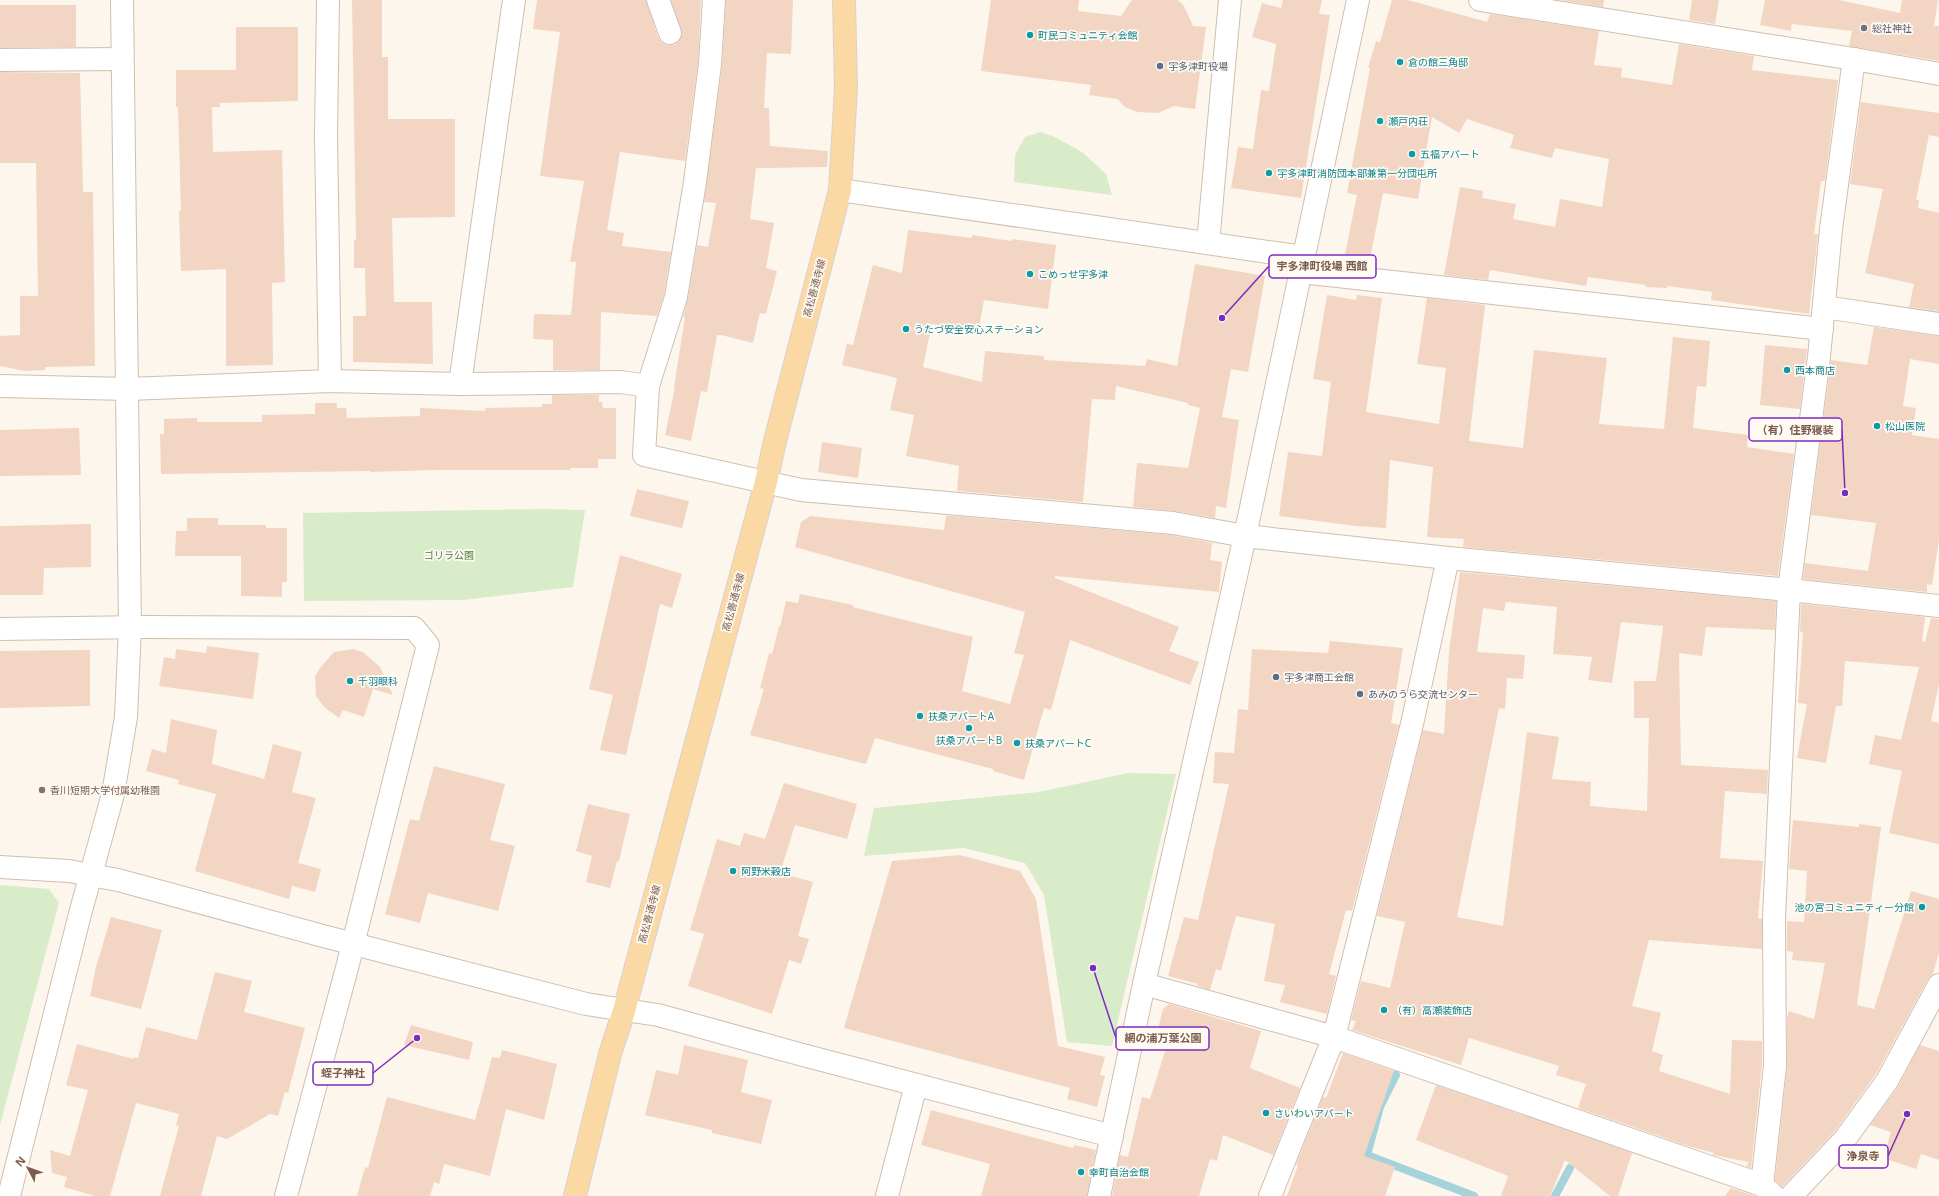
<svg xmlns="http://www.w3.org/2000/svg" width="1939" height="1196" font-family="'Open Sans','Noto Sans JP',sans-serif">
  <style>
    .green { fill: #d8ecc9 }
    .lines { fill: none; stroke-linecap: round; stroke-linejoin: round }
    .stream { stroke: #a5d3da; stroke-width: 8 }
    .building { fill: #f3d5c3; fill-rule: evenodd }
    .minor-casing { stroke: #d1beb0; stroke-width: 24 }
    .major-casing { stroke: #dad1cd; stroke-width: 24 }
    .minor { stroke: #fff; stroke-width: 22 }
    .major { stroke: #fbd9a5; stroke-width: 22 }
    .worship-dot { fill: #6b7280; stroke: #fffaf3; stroke-width: 1.5 }
    .culture-dot { fill: #0f9aa8; stroke: #fffaf3; stroke-width: 1.5 }
    .service-dot { fill: #5c6f8a; stroke: #fffaf3; stroke-width: 1.5 }
    .education-dot { fill: #8d6e63; stroke: #fffaf3; stroke-width: 1.5 }
    .labels { text-anchor: middle; dominant-baseline: central; stroke-width: 3.5; stroke-linejoin: round; paint-order: stroke }
    .worship-label { font-size: 10px; fill: #5b616d; stroke: #fffaf3; text-anchor: start }
    .culture-label { font-size: 10px; fill: #0d838f; stroke: #fffaf3; text-anchor: start }
    .service-label { font-size: 10px; fill: #4e5e75; stroke: #fffaf3; text-anchor: start }
    .street-label { font-size: 10px; fill: #7a5c4d; stroke: #fffaf3 }
    .park-label { font-size: 10px; fill: #537a41; stroke: #fffaf3 }
    .education-label { font-size: 10px; fill: #785e54; stroke: #fffaf3; text-anchor: start }
    .leader { fill: none; stroke: #7b2cbf; stroke-width: 1.5 }
    .callout-dot { fill: #7b2cbf; stroke: #fffaf3; stroke-width: 1.5 }
    .callout { fill: #fffaf3; stroke: #7b2cbf; stroke-width: 1.5 }
    .callout-label { font-size: 11px; text-anchor: middle; font-weight: bold; fill: #7a5c4d }
  </style>
  <rect width="100%" height="100%" fill="#fdf6ec"/>
  <g class="green">
    <path d="M 1041,132 L 1055,137 L 1082,152 L 1106,174 L 1112,195 L 1014,182 L 1015,155 L 1025,137 Z"/>
    <path d="M 543,509 L 585,510 L 573,587 L 463,600 L 304,601 L 303,513 Z"/>
    <path d="M 1128,773 L 1176,774 L 1112,1046 L 1067,1042 L 1044,895 L 1025,863 L 964,848 L 864,856 L 874,808 L 1039,792 Z"/>
    <path d="M 0,885 L 49,889 L 59,903 L 0,1125 Z"/>
  </g>
  <g class="lines">
    <g class="stream">
      <path d="M 1396,1075 L 1380,1107 L 1367,1155 L 1474,1196"/>
      <path d="M 1555,1196 L 1570,1168"/>
    </g>
  </g>
  <g class="building">
    <path d="M 352,0 L 382,0 L 382,57 L 388,57 L 388,119 L 455,119 L 455,217 L 392,218 L 394,302 L 432,302 L 433,364 L 353,362 L 353,316 L 366,316 L 365,268 L 354,268 L 354,240 L 356,240 Z"/>
    <path d="M 537,0 L 646,0 L 658,37 L 662,43 L 668,45 L 675,45 L 679,41 L 682,35 L 671,0 L 701,0 L 698,63 L 685,161 L 620,152 L 607,230 L 624,233 L 622,246 L 671,252 L 664,294 L 657,316 L 601,312 L 600,370 L 553,370 L 553,340 L 533,339 L 534,314 L 571,315 L 576,262 L 570,262 L 584,181 L 540,176 L 560,32 L 533,29 Z"/>
    <path d="M 726,0 L 793,0 L 791,54 L 767,53 L 764,108 L 769,108 L 770,146 L 828,151 L 827,167 L 756,168 L 750,219 L 774,223 L 766,268 L 777,271 L 766,314 L 760,313 L 753,343 L 721,335 L 717,335 L 707,392 L 701,391 L 691,441 L 665,435 L 675,387 L 674,387 L 685,317 L 683,317 L 688,299 L 697,245 L 708,247 L 716,203 L 704,202 L 722,66 Z"/>
    <path d="M 991,0 L 1079,0 L 1078,11 L 1121,16 L 1132,0 L 1178,0 L 1184,6 L 1193,26 L 1206,27 L 1195,109 L 1174,106 L 1158,113 L 1137,112 L 1125,107 L 1117,99 L 1089,95 L 1091,85 L 981,71 Z"/>
    <path d="M 1283,0 L 1322,0 L 1319,14 L 1330,15 L 1301,198 L 1231,188 L 1238,147 L 1253,149 L 1261,90 L 1269,91 L 1276,44 L 1252,37 L 1262,3 L 1281,8 Z"/>
    <path d="M 1392,0 L 1408,0 L 1487,22 L 1490,14 L 1599,31 L 1594,65 L 1622,68 L 1621,77 L 1672,85 L 1679,44 L 1754,56 L 1752,70 L 1838,80 L 1825,181 L 1821,181 L 1814,234 L 1818,234 L 1809,314 L 1711,300 L 1712,292 L 1667,286 L 1667,288 L 1646,287 L 1646,285 L 1588,277 L 1586,286 L 1490,270 L 1488,280 L 1444,275 L 1460,187 L 1483,191 L 1482,198 L 1516,204 L 1513,219 L 1555,227 L 1560,199 L 1602,207 L 1609,159 L 1555,148 L 1552,158 L 1510,148 L 1514,135 L 1467,119 L 1459,133 L 1432,117 L 1418,199 L 1383,193 L 1370,259 L 1345,254 L 1357,195 L 1347,193 L 1370,68 L 1368,68 L 1376,41 L 1380,42 Z"/>
    <path d="M 1560,0 L 1604,0 L 1603,7 Z"/>
    <path d="M 1692,0 L 1719,0 L 1715,24 L 1689,20 Z"/>
    <path d="M 1765,0 L 1839,0 L 1900,13 L 1902,0 L 1938,0 L 1934,26 L 1939,26 L 1939,61 L 1849,46 L 1852,31 L 1792,24 L 1791,31 L 1760,25 Z"/>
    <path d="M 0,5 L 76,5 L 76,47 L 0,48 Z"/>
    <path d="M 236,27 L 298,27 L 298,101 L 220,103 L 220,107 L 212,107 L 213,152 L 282,150 L 285,282 L 272,283 L 273,365 L 226,366 L 226,269 L 181,271 L 179,211 L 181,211 L 178,107 L 176,107 L 176,70 L 236,70 Z"/>
    <path d="M 0,72 L 80,73 L 83,192 L 93,192 L 95,366 L 45,367 L 45,370 L 25,371 L 0,366 L 0,336 L 20,335 L 20,296 L 38,296 L 36,163 L 0,163 Z"/>
    <path d="M 1861,102 L 1939,113 L 1939,137 L 1929,135 L 1916,200 L 1919,200 L 1918,208 L 1939,213 L 1939,311 L 1909,307 L 1914,284 L 1865,273 L 1883,189 L 1850,184 Z"/>
    <path d="M 908,230 L 972,238 L 972,235 L 1011,241 L 1012,239 L 1056,245 L 1048,309 L 984,300 L 978,333 L 932,324 L 923,367 L 982,382 L 985,351 L 1044,356 L 1044,360 L 1145,366 L 1147,359 L 1177,366 L 1195,264 L 1265,276 L 1248,372 L 1231,369 L 1222,417 L 1239,420 L 1226,508 L 1216,506 L 1215,518 L 1175,511 L 1133,507 L 1137,463 L 1188,468 L 1200,408 L 1188,405 L 1188,403 L 1116,386 L 1115,400 L 1092,399 L 1083,502 L 957,491 L 959,466 L 906,456 L 914,415 L 890,410 L 897,378 L 842,365 L 847,344 L 853,345 L 873,265 L 902,273 Z"/>
    <path d="M 1327,295 L 1356,300 L 1357,295 L 1382,298 L 1366,412 L 1439,424 L 1446,368 L 1417,364 L 1427,298 L 1485,305 L 1469,441 L 1523,448 L 1534,350 L 1607,358 L 1599,424 L 1664,429 L 1673,337 L 1710,341 L 1706,387 L 1697,386 L 1693,428 L 1748,435 L 1747,447 L 1794,454 L 1778,576 L 1463,547 L 1464,539 L 1427,537 L 1433,467 L 1390,460 L 1386,528 L 1356,526 L 1279,516 L 1288,452 L 1322,456 L 1331,382 L 1313,379 Z"/>
    <path d="M 1874,327 L 1939,336 L 1939,364 L 1910,359 L 1903,406 L 1916,408 L 1912,435 L 1939,439 L 1939,540 L 1932,585 L 1927,584 L 1927,592 L 1803,579 L 1805,563 L 1868,571 L 1876,523 L 1811,515 L 1831,360 L 1867,365 Z"/>
    <path d="M 1765,345 L 1807,349 L 1800,409 L 1760,405 Z"/>
    <path d="M 552,395 L 599,395 L 599,402 L 602,402 L 603,408 L 616,408 L 616,459 L 598,459 L 598,468 L 570,468 L 571,470 L 436,470 L 370,472 L 370,471 L 161,474 L 160,434 L 164,434 L 164,419 L 197,418 L 197,422 L 262,422 L 262,415 L 315,414 L 315,403 L 337,403 L 337,408 L 346,408 L 347,418 L 420,416 L 420,408 L 485,411 L 485,408 L 542,407 L 542,404 L 552,404 Z"/>
    <path d="M 79,428 L 81,475 L 0,476 L 0,430 Z"/>
    <path d="M 822,442 L 862,448 L 858,478 L 818,472 Z"/>
    <path d="M 637,489 L 689,501 L 682,528 L 630,516 Z"/>
    <path d="M 810,516 L 944,530 L 946,516 L 954,516 L 1171,535 L 1212,543 L 1210,560 L 1222,562 L 1219,592 L 1055,576 L 1055,578 L 1179,627 L 1169,651 L 1199,662 L 1190,685 L 1070,640 L 1051,710 L 1044,708 L 1024,780 L 993,771 L 993,769 L 875,738 L 866,764 L 750,735 L 764,689 L 760,688 L 769,653 L 772,654 L 779,626 L 780,627 L 786,601 L 798,603 L 800,594 L 853,605 L 853,607 L 973,637 L 962,691 L 1010,704 L 1024,655 L 1014,653 L 1025,612 L 795,547 L 801,522 Z"/>
    <path d="M 187,518 L 218,518 L 218,525 L 266,525 L 266,528 L 287,528 L 287,582 L 282,582 L 282,597 L 241,596 L 241,556 L 175,556 L 176,531 L 187,531 Z"/>
    <path d="M 91,524 L 91,567 L 44,568 L 43,595 L 0,595 L 0,526 Z"/>
    <path d="M 620,555 L 682,574 L 672,608 L 660,604 L 626,755 L 600,750 L 613,695 L 589,689 Z"/>
    <path d="M 1460,572 L 1776,601 L 1775,630 L 1706,627 L 1702,656 L 1679,653 L 1681,765 L 1768,770 L 1767,794 L 1725,791 L 1720,858 L 1763,861 L 1758,918 L 1762,919 L 1762,949 L 1649,940 L 1632,1006 L 1661,1013 L 1652,1051 L 1663,1055 L 1659,1071 L 1730,1094 L 1732,1040 L 1762,1041 L 1762,1065 L 1751,1168 L 1746,1166 L 1749,1162 L 1713,1155 L 1714,1153 L 1688,1146 L 1578,1108 L 1586,1084 L 1556,1075 L 1559,1066 L 1469,1038 L 1461,1065 L 1352,1030 L 1356,1021 L 1351,1020 L 1361,981 L 1390,988 L 1405,922 L 1377,916 L 1423,730 L 1444,734 L 1449,651 ZM 1506,602 L 1557,607 L 1553,654 L 1592,657 L 1588,680 L 1612,683 L 1621,622 L 1663,626 L 1656,681 L 1634,681 L 1634,718 L 1649,718 L 1647,811 L 1590,806 L 1591,782 L 1552,779 L 1559,737 L 1527,732 L 1503,926 L 1457,917 L 1499,708 L 1505,709 L 1507,678 L 1523,679 L 1525,655 L 1477,652 L 1483,608 L 1504,611 Z"/>
    <path d="M 1801,604 L 1925,617 L 1922,641 L 1925,642 L 1931,618 L 1939,619 L 1939,684 L 1931,721 L 1939,723 L 1939,844 L 1889,833 L 1902,771 L 1869,764 L 1875,735 L 1901,740 L 1919,667 L 1845,661 L 1842,706 L 1836,706 L 1826,763 L 1797,758 L 1807,704 L 1798,703 L 1803,632 L 1800,632 Z"/>
    <path d="M 1330,641 L 1403,648 L 1391,723 L 1399,725 L 1352,911 L 1346,910 L 1329,974 L 1336,976 L 1327,1014 L 1280,1002 L 1285,985 L 1264,981 L 1275,924 L 1236,916 L 1221,971 L 1216,969 L 1210,990 L 1196,985 L 1198,984 L 1168,976 L 1184,917 L 1198,920 L 1229,784 L 1213,783 L 1215,752 L 1234,753 L 1238,709 L 1248,710 L 1252,649 L 1328,653 Z"/>
    <path d="M 207,646 L 259,653 L 253,699 L 159,686 L 164,657 L 175,659 L 176,649 L 206,653 Z"/>
    <path d="M 353,649 L 363,652 L 380,667 L 393,695 L 373,689 L 364,717 L 343,710 L 339,718 L 324,707 L 316,696 L 315,677 L 320,668 L 334,652 Z"/>
    <path d="M 90,650 L 90,706 L 0,708 L 0,651 Z"/>
    <path d="M 171,719 L 217,730 L 212,764 L 264,779 L 273,744 L 302,752 L 292,792 L 316,798 L 298,863 L 321,869 L 315,892 L 292,886 L 289,899 L 195,871 L 216,794 L 178,784 L 179,780 L 146,771 L 152,749 L 166,753 Z"/>
    <path d="M 434,766 L 505,784 L 490,840 L 515,846 L 498,911 L 428,893 L 420,923 L 385,914 L 410,819 L 419,821 Z"/>
    <path d="M 784,783 L 857,804 L 847,839 L 795,825 L 780,873 L 813,882 L 798,936 L 809,939 L 801,964 L 789,960 L 772,1014 L 688,986 L 704,934 L 690,930 L 717,839 L 740,846 L 744,833 L 765,839 Z"/>
    <path d="M 588,804 L 630,814 L 619,861 L 617,861 L 610,888 L 586,882 L 592,856 L 576,851 Z"/>
    <path d="M 1793,820 L 1859,827 L 1859,824 L 1881,827 L 1857,1005 L 1874,1009 L 1911,891 L 1939,899 L 1939,952 L 1933,974 L 1928,979 L 1876,1074 L 1835,1131 L 1782,1187 L 1775,1180 L 1787,1067 L 1787,1018 L 1789,1011 L 1814,1019 L 1825,963 L 1792,960 L 1793,952 L 1787,951 L 1787,921 L 1804,922 L 1807,871 L 1789,869 Z"/>
    <path d="M 960,855 L 1020,871 L 1036,899 L 1058,1046 L 1105,1057 L 1100,1075 L 1105,1076 L 1097,1107 L 1067,1099 L 1070,1088 L 844,1028 L 892,861 Z"/>
    <path d="M 111,917 L 162,930 L 141,1009 L 90,996 L 96,967 Z"/>
    <path d="M 215,972 L 252,981 L 244,1012 L 305,1028 L 288,1093 L 285,1092 L 278,1116 L 270,1114 L 227,1139 L 217,1136 L 201,1196 L 160,1196 L 179,1126 L 176,1125 L 179,1114 L 136,1103 L 110,1196 L 95,1196 L 64,1187 L 67,1177 L 52,1173 L 50,1150 L 70,1156 L 88,1090 L 66,1085 L 77,1044 L 134,1059 L 134,1057 L 138,1058 L 146,1027 L 197,1040 Z"/>
    <path d="M 1169,1004 L 1261,1031 L 1250,1068 L 1300,1088 L 1273,1155 L 1223,1135 L 1217,1161 L 1210,1159 L 1199,1196 L 1112,1196 L 1120,1155 L 1128,1157 L 1142,1097 L 1150,1099 L 1167,1045 L 1155,1041 L 1163,1009 Z"/>
    <path d="M 411,1025 L 473,1042 L 469,1060 L 404,1045 Z"/>
    <path d="M 684,1045 L 748,1060 L 741,1092 L 772,1100 L 761,1144 L 712,1133 L 712,1130 L 645,1115 L 656,1070 L 678,1075 Z"/>
    <path d="M 1920,1045 L 1939,1051 L 1939,1160 L 1921,1154 L 1916,1169 L 1883,1158 L 1891,1132 L 1870,1125 L 1898,1087 Z"/>
    <path d="M 502,1050 L 557,1064 L 544,1120 L 506,1109 L 490,1176 L 444,1164 L 439,1184 L 434,1182 L 430,1196 L 357,1196 L 365,1167 L 368,1168 L 387,1097 L 475,1120 L 492,1057 L 500,1058 Z"/>
    <path d="M 1343,1053 L 1394,1071 L 1364,1156 L 1395,1167 L 1385,1196 L 1287,1196 L 1298,1165 L 1296,1165 L 1323,1097 L 1326,1098 Z"/>
    <path d="M 1436,1085 L 1632,1153 L 1618,1196 L 1610,1196 L 1565,1160 L 1550,1196 L 1501,1196 L 1508,1176 L 1416,1140 Z"/>
    <path d="M 931,1110 L 1073,1148 L 1074,1145 L 1096,1150 L 1087,1196 L 981,1196 L 990,1164 L 921,1145 Z"/>
    <path d="M 1731,1188 L 1755,1196 L 1756,1196 L 1725,1196 Z"/>
  </g>
  <g class="lines">
    <g class="minor-casing">
      <g id="minor">
        <path d="M 328,0 L 326,135 L 330,381"/>
        <path d="M 658,0 L 670,33"/>
        <path d="M 714,0 L 710,64 L 695,182 L 676,297 L 648,386 L 644,455 L 801,490 L 1173,523 L 1245,536 L 1448,558 L 1789,590 L 1939,606"/>
        <path d="M 1480,0 L 1854,59 L 1939,74"/>
        <path d="M 0,60 L 122,59"/>
        <path d="M 840,190 L 1303,257"/>
        <path d="M 1208,243 L 1230,0"/>
        <path d="M 1301,272 L 1822,329"/>
        <path d="M 1824,307 L 1939,324"/>
        <path d="M 460,384 L 514,0"/>
        <path d="M 0,386 L 128,389 L 330,381 L 460,384 L 621,382 L 648,386"/>
        <path d="M 0,629 L 147,627 L 414,628 L 428,645 L 348,964 L 286,1196"/>
        <path d="M 0,867 L 69,871 L 118,880 L 323,936 L 586,1004 L 658,1015 L 799,1054 L 1112,1136"/>
        <path d="M 1144,984 L 1334,1037 L 1762,1185 L 1774,1196"/>
        <path d="M 1762,1185 L 1775,1066 L 1774,918 L 1789,590 L 1819,357 L 1831,229 L 1854,59"/>
        <path d="M 9,1196 L 80,914 L 113,794 L 126,717 L 130,628 L 122,0"/>
        <path d="M 887,1196 L 916,1085"/>
        <path d="M 1099,1196 L 1144,984 L 1245,536 L 1358,0"/>
        <path d="M 1270,1196 L 1334,1037 L 1412,724 L 1448,558"/>
        <path d="M 1791,1196 L 1845,1139 L 1887,1081 L 1939,985"/>
      </g>
    </g>
    <g class="major-casing">
      <path id="major" d="M 575,1196 L 610,1054 L 624,1011 L 766,482 L 775,441 L 840,190 L 846,88 L 844,0"/>
    </g>
    <use href="#minor" class="minor"/>
    <use href="#major" class="major"/>
  </g>
  <circle class="worship-dot" cx="1864" cy="28" r="4"/>
  <g class="culture-dot">
    <circle cx="1030" cy="35" r="4"/>
    <circle cx="1400" cy="62" r="4"/>
    <circle cx="1380" cy="121" r="4"/>
    <circle cx="1412" cy="154" r="4"/>
    <circle cx="1269" cy="173" r="4"/>
    <circle cx="1030" cy="274" r="4"/>
    <circle cx="906" cy="329" r="4"/>
    <circle cx="1787" cy="370" r="4"/>
    <circle cx="1877" cy="426" r="4"/>
    <circle cx="350" cy="681" r="4"/>
    <circle cx="920" cy="716" r="4"/>
    <circle cx="969" cy="728" r="4"/>
    <circle cx="1017" cy="743" r="4"/>
    <circle cx="733" cy="871" r="4"/>
    <circle cx="1922" cy="907" r="4"/>
    <circle cx="1384" cy="1010" r="4"/>
    <circle cx="1266" cy="1113" r="4"/>
    <circle cx="1081" cy="1172" r="4"/>
  </g>
  <g class="service-dot">
    <circle cx="1160" cy="66" r="4"/>
    <circle cx="1276" cy="677" r="4"/>
    <circle cx="1360" cy="694" r="4"/>
  </g>
  <circle class="education-dot" cx="42" cy="790" r="4"/>
  <g class="labels">
    <g class="worship-label">
      <text x="1872" y="28">総社神社</text>
    </g>
    <g class="culture-label">
      <text x="1038" y="35">町民コミュニティ会館</text>
      <text x="1408" y="62">倉の館三角邸</text>
      <text x="1388" y="121">瀬戸内荘</text>
      <text x="1420" y="154">五福アパート</text>
      <text x="1277" y="173">宇多津町消防団本部兼第一分団屯所</text>
      <text x="1038" y="274">こめっせ宇多津</text>
      <text x="914" y="329">うたづ安全安心ステーション</text>
      <text x="1795" y="370">西本商店</text>
      <text x="1885" y="426">松山医院</text>
      <text x="358" y="681">千羽眼科</text>
      <text x="928" y="716">扶桑アパートA</text>
      <text x="969" y="740" text-anchor="middle">扶桑アパートB</text>
      <text x="1025" y="743">扶桑アパートC</text>
      <text x="741" y="871">阿野米穀店</text>
      <text x="1914" y="907" text-anchor="end">池の宮コミュニティー分館</text>
      <text x="1392" y="1010">（有）高瀬装飾店</text>
      <text x="1274" y="1113">さいわいアパート</text>
      <text x="1089" y="1172">幸町自治会館</text>
    </g>
    <g class="service-label">
      <text x="1168" y="66">宇多津町役場</text>
      <text x="1284" y="677">宇多津商工会館</text>
      <text x="1368" y="694">あみのうら交流センター</text>
    </g>
    <g class="street-label">
      <text transform="translate(814 288) rotate(-75)">高松善通寺線</text>
      <text transform="translate(733 602) rotate(-75)">高松善通寺線</text>
      <text transform="translate(649 914) rotate(-75)">高松善通寺線</text>
    </g>
    <g class="park-label">
      <text x="449" y="555">ゴリラ公園</text>
    </g>
    <g class="education-label">
      <text x="50" y="790">香川短期大学付属幼稚園</text>
    </g>
  </g>
  <path class="leader" d="M1222 318L1269 266M1845 493L1842 430M1093 968L1116 1038M417 1038L373 1073M1907 1114L1888 1156"/>
  <g class="callout-dot">
    <circle cx="1222" cy="318" r="4"/>
    <circle cx="1845" cy="493" r="4"/>
    <circle cx="1093" cy="968" r="4"/>
    <circle cx="417" cy="1038" r="4"/>
    <circle cx="1907" cy="1114" r="4"/>
  </g>
  <g class="callout">
    <rect x="1269" y="255" width="107" height="23" rx="4"/>
    <rect x="1749" y="418" width="93" height="23" rx="4"/>
    <rect x="1116" y="1027" width="93" height="23" rx="4"/>
    <rect x="313" y="1062" width="60" height="23" rx="4"/>
    <rect x="1839" y="1145" width="49" height="23" rx="4"/>
  </g>
  <g class="callout-label">
    <text x="1322" y="270">宇多津町役場 西館</text>
    <text x="1795" y="434">（有）住野寝装</text>
    <text x="1163" y="1042">網の浦万葉公園</text>
    <text x="343" y="1077">蛭子神社</text>
    <text x="1863" y="1160">浄泉寺</text>
  </g>
  <g transform="translate(28 1168) rotate(311)" stroke="#fffaf3" stroke-width="3" paint-order="stroke">
  <path d="M0-3L7 15L0 10L-7 15Z" fill="#7a5c4d"/>
  <text y="-6" font-size="11" font-weight="bold" text-anchor="middle" fill="#7a5c4d">N</text>
  </g>
</svg>
